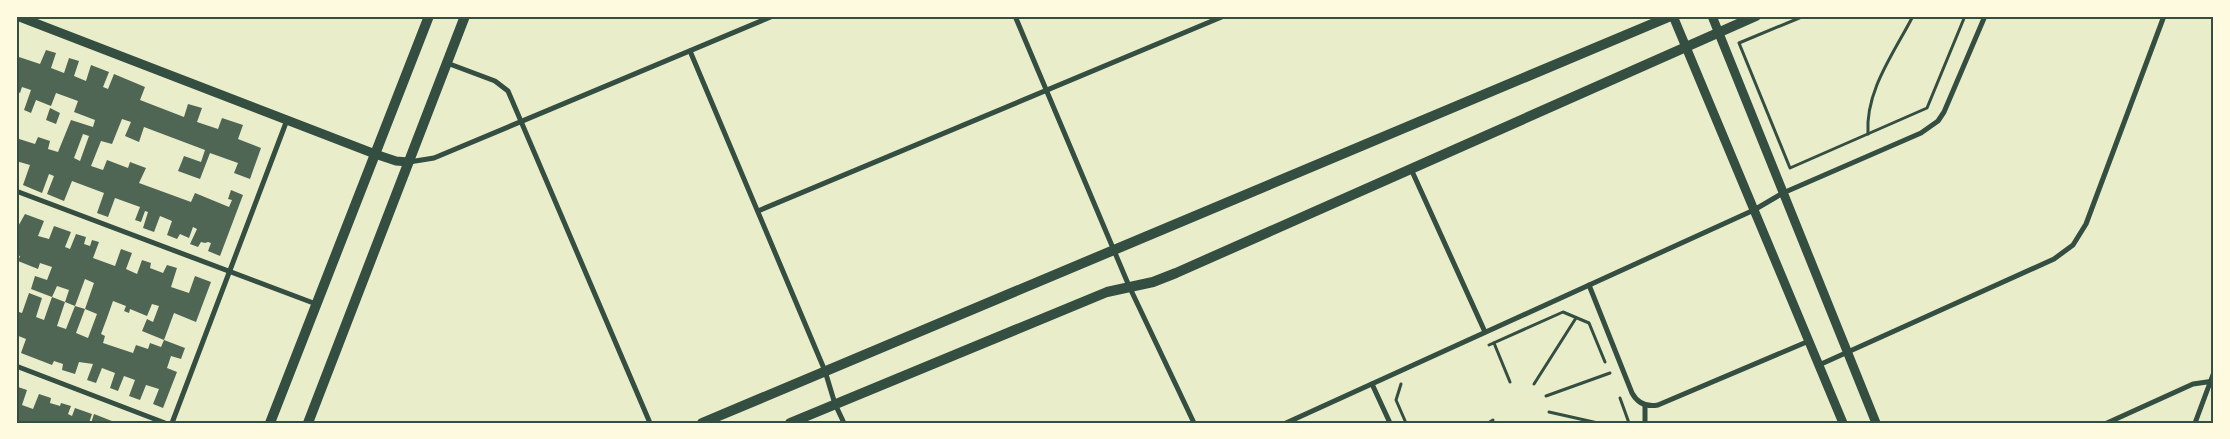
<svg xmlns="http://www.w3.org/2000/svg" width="2230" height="439" font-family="'PT Sans Narrow',sans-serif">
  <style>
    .building { fill: #4f6655; fill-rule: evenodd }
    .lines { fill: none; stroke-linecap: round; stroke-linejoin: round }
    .path { stroke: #344e41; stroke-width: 3 }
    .minor { stroke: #344e41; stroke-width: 5 }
    .tertiary { stroke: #344e41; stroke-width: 9 }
    .secondary { stroke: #344e41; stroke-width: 10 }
    .neatline { fill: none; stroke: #344e41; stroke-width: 2 }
  </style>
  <rect width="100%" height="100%" fill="#e9edc9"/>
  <g class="building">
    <path d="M 46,50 L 56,53 L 51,68 L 64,73 L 69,58 L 79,61 L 74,76 L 86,81 L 91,65 L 109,72 L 103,87 L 108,89 L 114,74 L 145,87 L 140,100 L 184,117 L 188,104 L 202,108 L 197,122 L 218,129 L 222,118 L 243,125 L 238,139 L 261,148 L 250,179 L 234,173 L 238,163 L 210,153 L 200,179 L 178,171 L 184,156 L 201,162 L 205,150 L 144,127 L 139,142 L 125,136 L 131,122 L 122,119 L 112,144 L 101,141 L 91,166 L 103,170 L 107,160 L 128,168 L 130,162 L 146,168 L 139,183 L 191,202 L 195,193 L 229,207 L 232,200 L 228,199 L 231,190 L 243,195 L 220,256 L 208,251 L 211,243 L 208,242 L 205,243 L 201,242 L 198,247 L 190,244 L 197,229 L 193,227 L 189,238 L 180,234 L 177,239 L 167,235 L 172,221 L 160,216 L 154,232 L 143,228 L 148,212 L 145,211 L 141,222 L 135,220 L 140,207 L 115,198 L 108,217 L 97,213 L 104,193 L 72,181 L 64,201 L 47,194 L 54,176 L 49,174 L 42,193 L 23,185 L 30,165 L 16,161 L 16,138 L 35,144 L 38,137 L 50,141 L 48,149 L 58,152 L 71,120 L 93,127 L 95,120 L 74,112 L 78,101 L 56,93 L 51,106 L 36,100 L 31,113 L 24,110 L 31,90 L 22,87 L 20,93 L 16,91 L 16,56 L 40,64 ZM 83,134 L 89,136 L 80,161 L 74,158 Z"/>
    <path d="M 50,108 L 60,113 L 56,124 L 46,120 Z"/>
    <path d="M 25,214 L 44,221 L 38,236 L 49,239 L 54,226 L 71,232 L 65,247 L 70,249 L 76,234 L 86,237 L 84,244 L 90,246 L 92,240 L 99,242 L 93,258 L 115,266 L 121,249 L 132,253 L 126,269 L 137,274 L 142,260 L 151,263 L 150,268 L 163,273 L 167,265 L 177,268 L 171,287 L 189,293 L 195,276 L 211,282 L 196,322 L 174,313 L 164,340 L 142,331 L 147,319 L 153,322 L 159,306 L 152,304 L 147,316 L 130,309 L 129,313 L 124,311 L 126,306 L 113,301 L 107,318 L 101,334 L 105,336 L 103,343 L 133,353 L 136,345 L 148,349 L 150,343 L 161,347 L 164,340 L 185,348 L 181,359 L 171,356 L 167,368 L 177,372 L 163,408 L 153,404 L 159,389 L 146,385 L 140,400 L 129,396 L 135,380 L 124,376 L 118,391 L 110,388 L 115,373 L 102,368 L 96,383 L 87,380 L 93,364 L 79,362 L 75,374 L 62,370 L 63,364 L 54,361 L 52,365 L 21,353 L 26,339 L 16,335 L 16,311 L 22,313 L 29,293 L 42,298 L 36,317 L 44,320 L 52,297 L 31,289 L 35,276 L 47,280 L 52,267 L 40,263 L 38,269 L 18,261 L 20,256 L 16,255 L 16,230 ZM 85,279 L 94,283 L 85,309 L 75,306 L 66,329 L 57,326 L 65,302 L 52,297 L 57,286 L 69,290 L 65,302 L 75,306 ZM 85,309 L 97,314 L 88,338 L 76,333 Z"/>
    <path d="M 18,387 L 27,390 L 22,405 L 33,409 L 39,394 L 51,398 L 50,403 L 60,406 L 61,403 L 71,406 L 68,414 L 72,416 L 75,408 L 92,414 L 89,423 L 16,423 L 16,392 Z"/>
    <path d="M 94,414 L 117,423 L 91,423 Z"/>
  </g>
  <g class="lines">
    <g class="path">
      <path d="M 1804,16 L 1739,43 L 1790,168 L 1927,108 L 1965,16"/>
      <path d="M 1868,134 C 1865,91 1894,53 1913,16"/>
      <path d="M 1494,343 L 1510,382"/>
      <path d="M 1489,345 L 1563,312 L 1589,323 L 1605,362"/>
      <path d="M 1401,384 L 1396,400 L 1406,423"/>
      <path d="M 1534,384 L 1576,318"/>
      <path d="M 1546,396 L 1610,373"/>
      <path d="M 1620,398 L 1629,423"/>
      <path d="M 1549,412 L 1598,423"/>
      <path d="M 1488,423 L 1493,420"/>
    </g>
    <g class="minor">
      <path d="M 1015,16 L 1129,286 L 1194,423"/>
      <path d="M 690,51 L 825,371 L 835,404 L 844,423"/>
      <path d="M 447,63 L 495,81 L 508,91 L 650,423"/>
      <path d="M 409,162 L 434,158 L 773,16"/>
      <path d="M 1411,169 L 1485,332"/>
      <path d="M 16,191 L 316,304"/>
      <path d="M 758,211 L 1224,16"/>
      <path d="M 1589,285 L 1632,393 C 1638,404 1647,407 1658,405 L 1809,341"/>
      <path d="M 1819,365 L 2054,259 L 2073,245 L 2086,224 L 2164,16"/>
      <path d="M 16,366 L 165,423"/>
      <path d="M 1372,384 L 1390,423"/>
      <path d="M 172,423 L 287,120"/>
      <path d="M 1286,423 L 1754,210 L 1783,193 L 1921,133 L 1938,121 L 1944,112 L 1985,16"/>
      <path d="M 1645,423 L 1645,405"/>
      <path d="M 2107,423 L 2193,384 L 2214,381"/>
      <path d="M 2195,423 L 2214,372"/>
    </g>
    <g class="tertiary">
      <path d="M 17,16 L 375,154 L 396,161 L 409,162"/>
      <path d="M 1673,16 L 1843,423"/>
      <path d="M 1712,16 L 1876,423"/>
    </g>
    <g class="secondary">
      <path d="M 270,423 L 429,16"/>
      <path d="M 308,423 L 465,16"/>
      <path d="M 702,423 L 1671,16"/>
      <path d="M 790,423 L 1107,292 L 1153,282 L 1176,273 L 1756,16"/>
    </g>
  </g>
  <rect width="2230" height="439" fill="none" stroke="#fefae0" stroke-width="35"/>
  <rect x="18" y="18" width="2194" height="404" class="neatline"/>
</svg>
